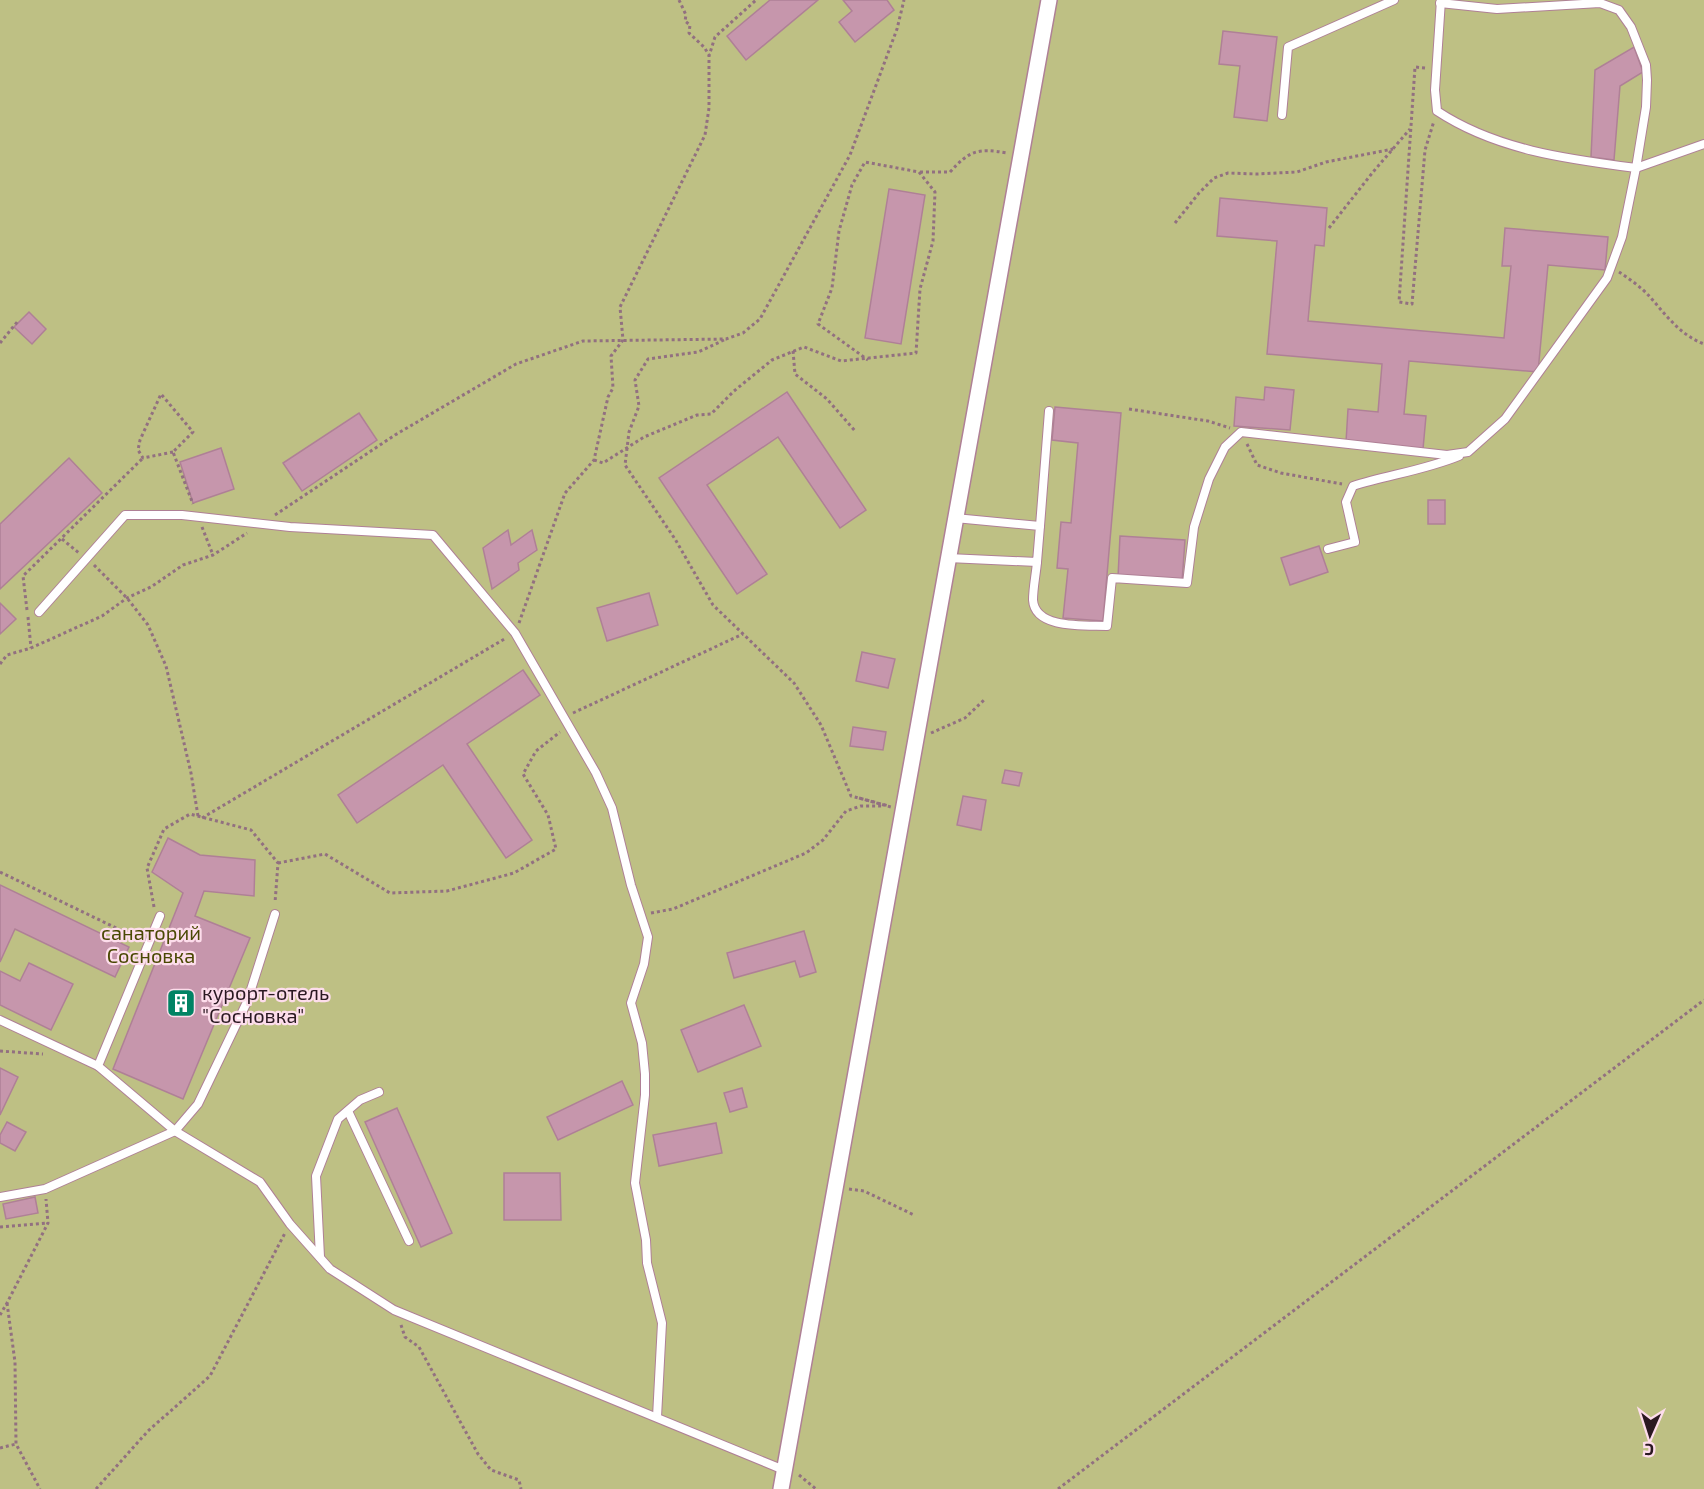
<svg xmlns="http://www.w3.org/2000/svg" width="1704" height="1489" font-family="'Exo 2',sans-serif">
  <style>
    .green { fill: #bec084 }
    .building { fill: #c696ac; stroke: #af8096; stroke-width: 1.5 }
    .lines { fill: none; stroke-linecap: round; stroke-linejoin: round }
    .lane-casing { stroke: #af8096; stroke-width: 10 }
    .street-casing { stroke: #af8096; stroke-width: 18 }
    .path { stroke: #927080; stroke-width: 3; stroke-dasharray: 3 3; stroke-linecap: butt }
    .lane { stroke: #fff; stroke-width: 8 }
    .street { stroke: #fff; stroke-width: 15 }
    .labels { text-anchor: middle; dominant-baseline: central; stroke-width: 4.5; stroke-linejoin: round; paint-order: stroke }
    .park-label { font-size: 20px; fill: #494802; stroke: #fdddeb }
    .poi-label { font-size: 20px; fill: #2a1821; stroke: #fdddeb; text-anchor: start }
  </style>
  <rect width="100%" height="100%" fill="#fccae1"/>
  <rect class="green" x="0" y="0" width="1704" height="1489"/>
  <g class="building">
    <path d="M 770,0 L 818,0 L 746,60 L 727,36 Z"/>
    <path d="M 843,0 L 887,0 L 894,10 L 855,42 L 839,22 L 852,11 Z"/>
    <path d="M 1223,31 L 1277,37 L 1267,121 L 1234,117 L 1240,66 L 1219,64 Z"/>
    <path d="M 1634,47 L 1643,72 L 1620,86 L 1614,160 L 1591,157 L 1595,70 Z"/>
    <path d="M 889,189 L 925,195 L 901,344 L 865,338 Z"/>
    <path d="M 1220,198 L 1327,208 L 1324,246 L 1315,245 L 1308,321 L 1504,338 L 1511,266 L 1502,266 L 1505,228 L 1608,237 L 1605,270 L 1548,265 L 1538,372 L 1409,361 L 1404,414 L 1426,416 L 1423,449 L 1346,442 L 1348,409 L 1378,412 L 1382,364 L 1267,354 L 1277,241 L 1217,236 Z"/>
    <path d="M 29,312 L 46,329 L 32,344 L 14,327 Z"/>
    <path d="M 1265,387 L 1294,390 L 1290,430 L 1234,426 L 1236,397 L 1264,400 Z"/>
    <path d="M 787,392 L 866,510 L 840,528 L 778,437 L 707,485 L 767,574 L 737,594 L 659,478 Z"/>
    <path d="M 1055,407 L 1121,413 L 1103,621 L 1063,618 L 1068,569 L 1057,568 L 1061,522 L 1071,523 L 1078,443 L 1052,440 Z"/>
    <path d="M 359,413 L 377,440 L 302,491 L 283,463 Z"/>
    <path d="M 221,448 L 234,489 L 193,503 L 180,462 Z"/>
    <path d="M 69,458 L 102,493 L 0,589 L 0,524 Z"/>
    <rect x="1428" y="500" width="17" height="24"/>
    <path d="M 508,530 L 511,545 L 532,530 L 537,550 L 518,563 L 519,570 L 492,589 L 483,548 Z"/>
    <path d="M 1120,536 L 1185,540 L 1182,582 L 1118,577 Z"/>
    <path d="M 1319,546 L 1328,572 L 1290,585 L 1281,558 Z"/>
    <path d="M 649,593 L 658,625 L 607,641 L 597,608 Z"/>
    <path d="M 0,603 L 16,619 L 0,634 Z"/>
    <path d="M 862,652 L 895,659 L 888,688 L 856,681 Z"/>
    <path d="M 523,670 L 540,695 L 467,744 L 532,840 L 506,858 L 443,765 L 357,823 L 338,795 Z"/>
    <path d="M 853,727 L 886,732 L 883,750 L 850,746 Z"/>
    <path d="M 1005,770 L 1022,773 L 1019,786 L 1002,783 Z"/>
    <path d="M 963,796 L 986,800 L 981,830 L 957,825 Z"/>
    <path d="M 168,838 L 200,855 L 255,860 L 254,896 L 204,891 L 195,916 L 250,938 L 183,1099 L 113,1069 L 183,893 L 152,872 Z"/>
    <path d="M 0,885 L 129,947 L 115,977 L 15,929 L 0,962 Z"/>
    <path d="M 804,931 L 816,972 L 800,977 L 795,961 L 734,978 L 727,953 Z"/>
    <path d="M 29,963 L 73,984 L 51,1030 L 0,1005 L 0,971 L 20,981 Z"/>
    <path d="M 744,1005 L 761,1046 L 698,1072 L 681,1030 Z"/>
    <path d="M 0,1068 L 18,1077 L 0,1115 Z"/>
    <path d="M 622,1081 L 633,1105 L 558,1140 L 547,1117 Z"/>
    <path d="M 742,1088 L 747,1107 L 730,1112 L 724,1093 Z"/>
    <path d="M 397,1108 L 452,1233 L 421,1247 L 365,1122 Z"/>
    <path d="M 7,1122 L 26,1132 L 15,1151 L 0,1143 L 0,1135 Z"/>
    <path d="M 716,1123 L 722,1153 L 659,1166 L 653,1135 Z"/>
    <path d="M 504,1173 L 560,1173 L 561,1220 L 504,1220 Z"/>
    <path d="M 35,1197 L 38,1213 L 6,1219 L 3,1204 Z"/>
  </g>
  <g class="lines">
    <g class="lane-casing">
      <g id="lane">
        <path d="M 1440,3 L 1497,9 L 1600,3 L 1619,10 L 1631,27 L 1646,65 L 1647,80 L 1646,107 L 1636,168"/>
        <path d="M 1282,115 L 1288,47 L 1394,0"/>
        <path d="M 1636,168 L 1704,144"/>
        <path d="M 1040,526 L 1049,411"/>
        <path d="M 1328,549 L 1355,542 L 1346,502 L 1353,486 C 1388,475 1425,470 1459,456"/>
        <path d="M 948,558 L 1037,562 L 1040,526 L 955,518"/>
        <path d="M 1037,562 C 1036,574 1033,588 1033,600 C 1035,630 1087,625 1107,626 L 1112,578 L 1187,583 L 1194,527 L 1209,479 L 1225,447 L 1241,432 L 1447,455 L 1468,452 L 1505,419 L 1607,278 L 1622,237 L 1636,168 C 1567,159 1496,150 1437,111 L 1435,90 L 1441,0"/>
        <path d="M 39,612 L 125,515 L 182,515 L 290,527 L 433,535 L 515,633 L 596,773 L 612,808 L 631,885 L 648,937 L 644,964 L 631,1003 L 642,1043 L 645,1074 L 645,1095 L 635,1183 L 646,1240 L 647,1263 L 662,1323 L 657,1417"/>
        <path d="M 160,916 L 98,1066 L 175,1131 L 260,1182 L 290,1224 L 330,1269 L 394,1310 L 784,1470"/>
        <path d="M 0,1020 L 98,1066"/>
        <path d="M 348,1111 L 409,1241"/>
        <path d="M 0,1197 L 45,1189 L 175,1131 L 198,1104 L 247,1002 L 275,914"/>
        <path d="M 320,1257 L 316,1176 L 338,1119 L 360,1100 L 379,1092"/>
      </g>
    </g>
    <g class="street-casing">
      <path id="street" d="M 781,1489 L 1049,0"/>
    </g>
    <g class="path">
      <path d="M 679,0 L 686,15 L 685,21 L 690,25 L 689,33 L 704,47 L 709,55"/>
      <path d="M 1425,68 L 1415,67 L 1399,302 L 1412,304 L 1425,150 L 1434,121"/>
      <path d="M 920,172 L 950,172 C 970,150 978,148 1007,153"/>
      <path d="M 1175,223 L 1199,193 L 1214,178 L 1228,173 L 1256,174 L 1297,172 L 1326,162 L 1393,149"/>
      <path d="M 1329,228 L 1373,172 L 1410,129"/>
      <path d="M 1619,272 C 1630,279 1642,288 1650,297 C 1666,315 1680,335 1704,344"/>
      <path d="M 724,340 L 698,352 L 648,359 L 635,380 L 639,406 L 629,432 L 625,465 L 675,539 L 713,605 L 794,683 L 821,725 L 851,796 L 889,806"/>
      <path d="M 0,343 L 18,321"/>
      <path d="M 793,351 L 795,374 L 827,399 L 855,431"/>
      <path d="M 1129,409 L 1208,421 L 1230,428"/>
      <path d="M 1247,444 L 1257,465 L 1281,473 L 1342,484"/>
      <path d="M 173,452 L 143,458 L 138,450 L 140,440 L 161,394 L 193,432 L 173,452 L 193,504"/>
      <path d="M 594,460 L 603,463 L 644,437 L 697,415 L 711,414 L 734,391 L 772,360 L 804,347 L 841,361 L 916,353 L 920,289 L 933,241 L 935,192 L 919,172 L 865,162 L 852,185 L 839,231 L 832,288 L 818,324 L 868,360"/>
      <path d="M 275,515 L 395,435 L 516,364 L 583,341 L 726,339 L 743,333 L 760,319 L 850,155 L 897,29 L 904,0"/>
      <path d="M 202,527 L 213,555"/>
      <path d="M 62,539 L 79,553"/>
      <path d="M 94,565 L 127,598 L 148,625 L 166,666 L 191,773 L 198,816"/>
      <path d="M 27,610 L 23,576 L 143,458"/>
      <path d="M 28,617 L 31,648"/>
      <path d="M 519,623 L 565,493 L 594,460 L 608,397 L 613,388 L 611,356 L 623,340 L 620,307 L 705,135 L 709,108 L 709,56 L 715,37 L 756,0"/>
      <path d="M 0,664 L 7,655 L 31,648 L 102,616 L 127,598 L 151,587 L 183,565 L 213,555 L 247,533"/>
      <path d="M 573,713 L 743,634"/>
      <path d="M 931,733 L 965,718 L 984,700"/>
      <path d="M 859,798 L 891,807"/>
      <path d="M 202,818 L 506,638"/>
      <path d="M 278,863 L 325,854 L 390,893 L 447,891 L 514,873 L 556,849 L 548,815 L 523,774 L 536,751 L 560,732"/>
      <path d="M 0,872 L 139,939"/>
      <path d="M 154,907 L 147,868 L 164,829 L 190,814 L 251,830 L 278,863 L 275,903"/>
      <path d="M 651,913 L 673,909 L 806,853 L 823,840 L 846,811 L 861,806 L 883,806"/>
      <path d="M 0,1051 L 43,1054"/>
      <path d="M 849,1189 L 864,1191 L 914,1215"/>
      <path d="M 0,1227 L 48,1223"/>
      <path d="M 7,1303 L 15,1362 L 16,1444 L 40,1489"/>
      <path d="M 0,1315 L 7,1303 L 48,1223 L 46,1199"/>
      <path d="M 401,1325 L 405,1337 L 419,1347 L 478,1454 L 491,1470 L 519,1480 L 521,1489"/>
      <path d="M 0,1448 L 16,1444"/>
      <path d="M 799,1475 L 816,1489"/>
      <path d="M 96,1489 L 148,1431 L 210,1376 L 285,1233"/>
      <path d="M 1058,1489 L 1704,1000"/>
    </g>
    <use href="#lane" class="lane"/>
    <use href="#street" class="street"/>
  </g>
  <defs>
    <g id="building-square" transform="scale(1.5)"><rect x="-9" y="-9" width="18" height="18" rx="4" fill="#018364" stroke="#fdddeb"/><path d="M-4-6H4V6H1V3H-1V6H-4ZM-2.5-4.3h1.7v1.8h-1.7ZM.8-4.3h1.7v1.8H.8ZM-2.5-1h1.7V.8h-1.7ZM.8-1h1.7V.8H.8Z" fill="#fff"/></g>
  </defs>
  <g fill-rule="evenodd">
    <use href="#building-square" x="181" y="1003"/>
  </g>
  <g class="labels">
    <g class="park-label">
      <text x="151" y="932">санаторий<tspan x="151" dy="23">Сосновка</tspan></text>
    </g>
    <g class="poi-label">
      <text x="202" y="992">курорт-отель<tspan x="202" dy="23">"Сосновка"</tspan></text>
    </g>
  </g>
  <g transform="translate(1650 1435) rotate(183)" stroke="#fdddeb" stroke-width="4.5" paint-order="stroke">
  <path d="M0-4.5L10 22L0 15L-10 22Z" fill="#2a1821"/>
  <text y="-9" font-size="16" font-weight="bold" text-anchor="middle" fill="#2a1821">С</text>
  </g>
</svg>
